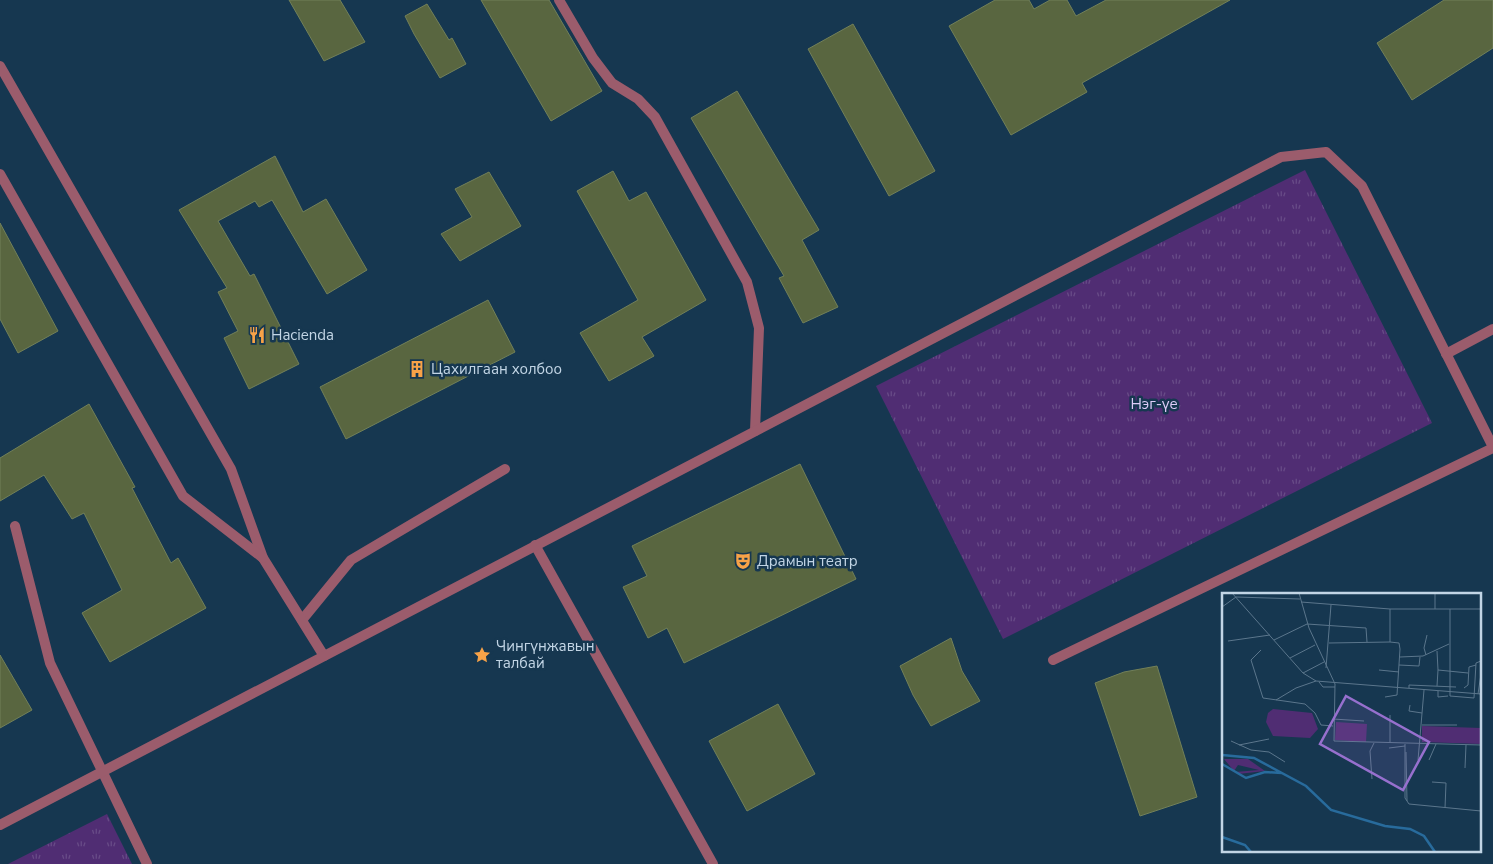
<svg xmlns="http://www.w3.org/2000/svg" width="1493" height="864" font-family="'Nunito Sans',sans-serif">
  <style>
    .grass { fill: url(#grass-tufts) }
    .building { fill: #596640; stroke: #728059 }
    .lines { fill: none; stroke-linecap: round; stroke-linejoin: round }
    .lane { stroke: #9b5c6c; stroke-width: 10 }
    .street { stroke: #9b5c6c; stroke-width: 10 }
    .labels { text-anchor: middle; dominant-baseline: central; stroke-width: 5; stroke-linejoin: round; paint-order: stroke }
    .poi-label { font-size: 15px; fill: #c2d5e5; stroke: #163750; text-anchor: start }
    .park-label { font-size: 15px; fill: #deccf8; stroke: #163750 }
    .inset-river { fill: none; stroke: #286b9c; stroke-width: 2.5 }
    .inset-road { fill: none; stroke: #5b768c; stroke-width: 1 }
    .view { fill: #9770ce; fill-opacity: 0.15; stroke: #9770ce; stroke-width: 2.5 }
    .inset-edge { fill: none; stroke: #c2d5e5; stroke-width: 2.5 }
  </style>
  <defs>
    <pattern id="grass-tufts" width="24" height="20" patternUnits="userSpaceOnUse" patternTransform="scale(1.25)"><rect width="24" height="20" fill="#502d73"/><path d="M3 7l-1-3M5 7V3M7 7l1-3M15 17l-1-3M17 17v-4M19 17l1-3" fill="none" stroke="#684b87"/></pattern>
  </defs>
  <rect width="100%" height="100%" fill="#163750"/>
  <g class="grass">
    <path d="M 1305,170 L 1432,423 L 1003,639 L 876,386 Z"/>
    <path d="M 107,814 L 132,864 L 8,864 Z"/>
  </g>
  <g class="building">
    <path d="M 289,0 L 340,0 L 365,42 L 324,61 Z"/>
    <path d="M 481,0 L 549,0 L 602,91 L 551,121 Z"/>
    <path d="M 995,0 L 1029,0 L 1034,9 L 1050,0 L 1067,0 L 1076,16 L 1106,0 L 1230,0 L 1082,83 L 1087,92 L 1011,135 L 949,26 Z"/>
    <path d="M 1444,0 L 1493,0 L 1493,48 L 1412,100 L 1377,43 Z"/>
    <path d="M 427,4 L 449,40 L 452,38 L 466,64 L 440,78 L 414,34 L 405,16 Z"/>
    <path d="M 853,24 L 935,171 L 889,196 L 808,49 Z"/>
    <path d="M 737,91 L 819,230 L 802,240 L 838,307 L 803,323 L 779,278 L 784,276 L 691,118 Z"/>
    <path d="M 275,156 L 303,212 L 326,199 L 367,270 L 327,294 L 272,200 L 259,207 L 255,201 L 218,221 L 250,276 L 254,274 L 299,364 L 249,389 L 224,338 L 238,331 L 218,292 L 227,288 L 179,210 Z"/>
    <path d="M 613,171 L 629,201 L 646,192 L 706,300 L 642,337 L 654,356 L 609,381 L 580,333 L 638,300 L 577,191 Z"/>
    <path d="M 489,172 L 521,226 L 460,261 L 441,234 L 472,217 L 455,189 Z"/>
    <path d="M 0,223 L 58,331 L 18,353 L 0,319 Z"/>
    <path d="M 488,300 L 515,352 L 346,439 L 320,387 Z"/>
    <path d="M 89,404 L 135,487 L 132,488 L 171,563 L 178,558 L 206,608 L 110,662 L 82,613 L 122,590 L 84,513 L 72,519 L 44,475 L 0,501 L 0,458 Z"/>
    <path d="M 800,464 L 856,579 L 684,663 L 667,628 L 648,638 L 623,587 L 647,576 L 632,546 Z"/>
    <path d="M 951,638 L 962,671 L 980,701 L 931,726 L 913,695 L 900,666 Z"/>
    <path d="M 0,655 L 32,710 L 0,728 Z"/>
    <path d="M 1157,666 L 1197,797 L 1140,816 L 1095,683 L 1124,672 Z"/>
    <path d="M 778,704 L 815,774 L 747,811 L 709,741 Z"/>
  </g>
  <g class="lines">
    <g class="lane">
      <path d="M 559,0 L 593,58 L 612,83 L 638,99 L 655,117 L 747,282 L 759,328 L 755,431"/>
      <path d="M 1446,354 L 1493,329"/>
      <path d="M 535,545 L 713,864"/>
      <path d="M 302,620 L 351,560 L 505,469"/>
      <path d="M 1053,660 L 1493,448"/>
    </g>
    <g class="street">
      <path d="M 0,66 L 231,469 L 263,558 L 324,656"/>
      <path d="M 0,174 L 183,496 L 263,558"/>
      <path d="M 15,526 L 50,663 L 147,864"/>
      <path d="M 0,825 L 1281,157 L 1326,152 L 1362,186 L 1493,447"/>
    </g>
  </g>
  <defs>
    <g id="restaurant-bare" transform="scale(1.35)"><path d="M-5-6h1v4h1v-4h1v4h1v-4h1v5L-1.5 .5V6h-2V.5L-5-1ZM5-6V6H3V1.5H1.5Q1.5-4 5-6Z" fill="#f7a248" stroke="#163750" stroke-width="2.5" paint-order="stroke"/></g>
    <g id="building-bare" transform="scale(1.35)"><path d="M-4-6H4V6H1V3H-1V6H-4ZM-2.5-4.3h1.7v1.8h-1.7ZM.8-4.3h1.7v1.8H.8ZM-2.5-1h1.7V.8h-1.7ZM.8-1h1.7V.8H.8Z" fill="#f7a248" stroke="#163750" stroke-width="2.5" paint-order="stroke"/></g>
    <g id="theatre-bare" transform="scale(1.35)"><path d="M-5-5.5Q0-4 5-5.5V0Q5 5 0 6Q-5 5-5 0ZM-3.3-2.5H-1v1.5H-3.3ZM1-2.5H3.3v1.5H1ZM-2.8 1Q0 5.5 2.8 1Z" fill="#f7a248" stroke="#163750" stroke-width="2.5" paint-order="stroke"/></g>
    <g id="sight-bare" transform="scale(1.35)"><path d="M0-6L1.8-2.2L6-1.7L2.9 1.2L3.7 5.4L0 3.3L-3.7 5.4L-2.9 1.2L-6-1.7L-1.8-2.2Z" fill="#f7a248" stroke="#163750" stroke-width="2.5" paint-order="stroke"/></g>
  </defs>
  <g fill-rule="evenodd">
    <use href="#restaurant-bare" x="257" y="335"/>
    <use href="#building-bare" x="417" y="369"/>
    <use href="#theatre-bare" x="743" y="561"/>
    <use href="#sight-bare" x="482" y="655"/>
  </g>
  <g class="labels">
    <g class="poi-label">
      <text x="271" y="335">Hacienda</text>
      <text x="431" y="369">Цахилгаан холбоо</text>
      <text x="757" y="561">Драмын театр</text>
      <text x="496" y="646">Чингүнжавын<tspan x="496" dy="17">талбай</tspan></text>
    </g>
    <g class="park-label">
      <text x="1154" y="404">Нэг-үе</text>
    </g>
  </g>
  <g transform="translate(1222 593)">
    <rect width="259" height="259" fill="#163750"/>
    <path d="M 114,129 L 145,131 L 144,149 L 113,147 ZM 200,133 L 259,135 L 259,151 L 200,149 Z" fill="#502d73"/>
    <path d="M 2,166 L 26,166 L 43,178 L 16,181 L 13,179 L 37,177 L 16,172 L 12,178 Z" fill="#502d73"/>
    <path d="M 51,116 L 90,120 L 96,136 L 88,145 L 51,143 L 44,129 L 46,120 Z" fill="#502d73"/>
    <path class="inset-river" d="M 0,162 L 32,165 L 84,193 L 109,217 L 163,233 L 188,236 L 202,243 L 213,259M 0,171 L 24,185 L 43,179 L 60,180M 0,244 L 23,252 L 29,259"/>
    <path class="inset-road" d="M 10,0 L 81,80 L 94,88 L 259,101M 77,0 L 87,35 L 113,91 L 112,148 L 259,152M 79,9 L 168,16 L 259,16M 0,14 L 14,4 L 78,6M 213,16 L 213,0M 228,16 L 228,103 L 252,105 L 254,70 L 259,68M 52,47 L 85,31 L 144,35 L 145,49M 6,48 L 48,42M 107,50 L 168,49M 39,57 L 29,67 L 41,105 L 83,111 L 93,120 L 99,132 L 111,133M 215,58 L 216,77 L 246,80M 204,62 L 202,55 L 205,42M 178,64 L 201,63 L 227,51M 68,65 L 93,52M 177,72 L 197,73 L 198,64M 104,75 L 109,12M 157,77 L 177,79M 81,80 L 102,69M 97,89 L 101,94 L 113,94M 215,93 L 216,77M 187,95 L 187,92 L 234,94M 242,95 L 246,92 L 247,74 L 254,72M 216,98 L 216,104 L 226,103M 256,101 L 259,81M 163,104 L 175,102 L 178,56 L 177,50 L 168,49 L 168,16M 54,107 L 74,95 L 94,88M 188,112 L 187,118 L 200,120M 168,122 L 168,150M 111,126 L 142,128M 200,132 L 235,132M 9,148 L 29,157 L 47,159 L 63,169M 183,151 L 183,205 L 187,211 L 259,218M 17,152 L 47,146M 167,155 L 183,153M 184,159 L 185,208M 196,167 L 202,97M 207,167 L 214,151M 243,175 L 244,152M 150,186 L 148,158 L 152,150M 210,189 L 224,190 L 223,215"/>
    <path class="view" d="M 124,103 L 207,149 L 181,197 L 98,151 Z"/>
    <rect width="259" height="259" class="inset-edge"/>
  </g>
</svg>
